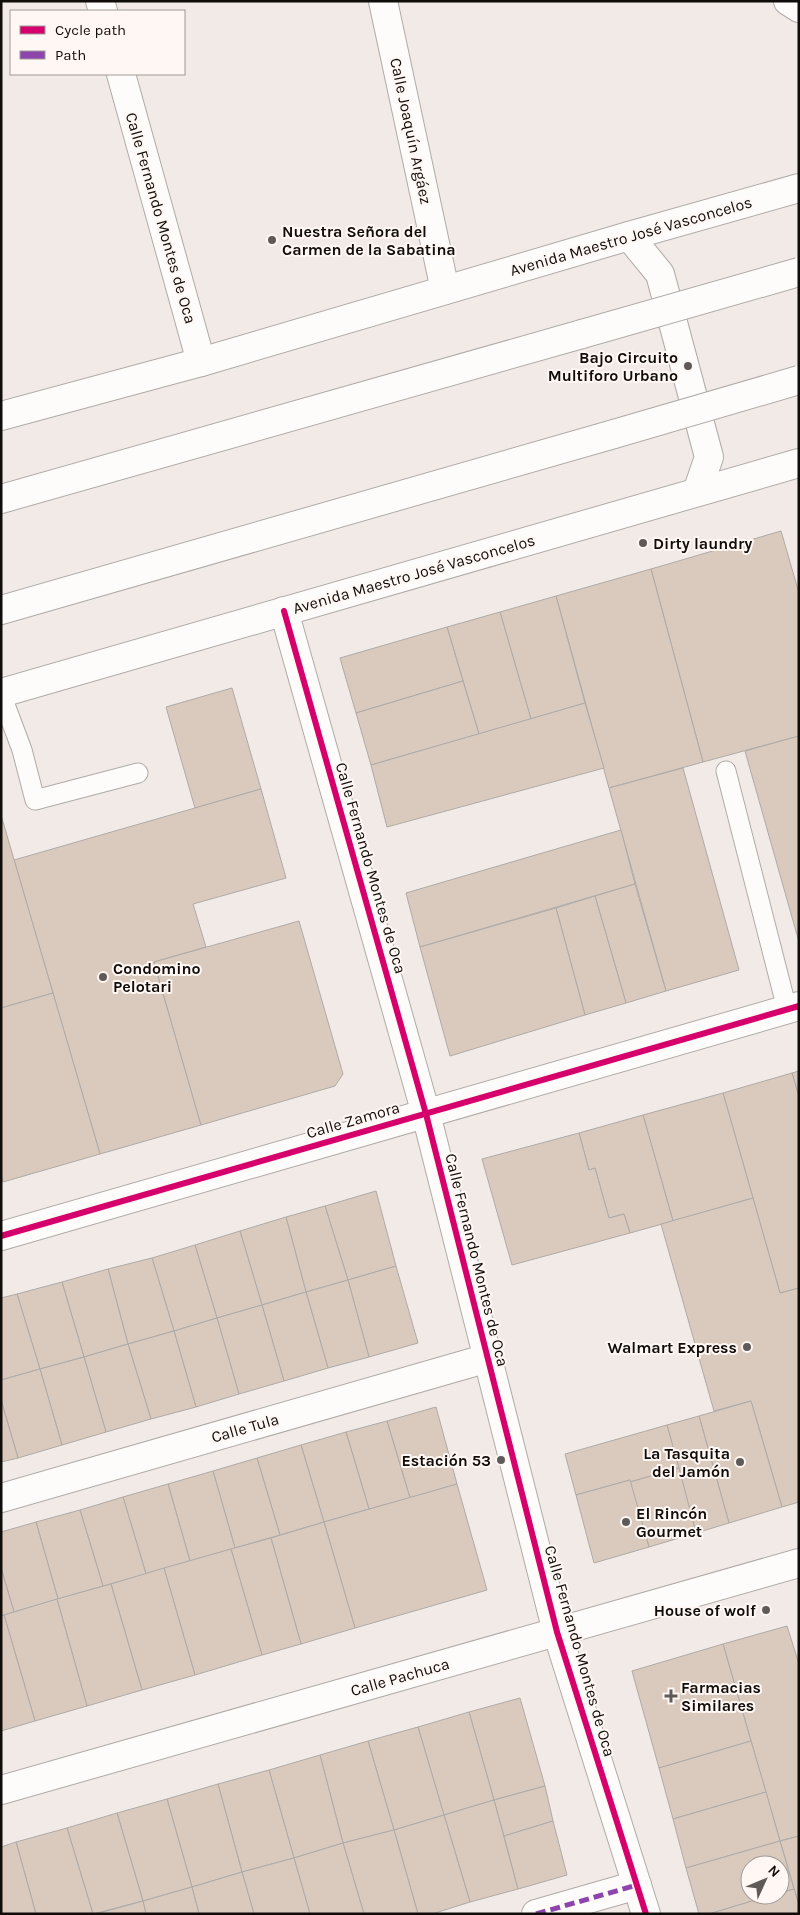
<svg xmlns="http://www.w3.org/2000/svg" width="800" height="1915" font-family="Karla,sans-serif">
  <style>
    .building { fill: #dacabe; stroke: #afaaa7 }
    .lines { fill: none; stroke-linecap: round; stroke-linejoin: round }
    .service-casing { stroke: #b0aba8; stroke-width: 21 }
    .minor-casing { stroke: #b0aba8; stroke-width: 30 }
    .secondary-casing { stroke: #b0aba8; stroke-width: 30 }
    .primary-casing { stroke: #b0aba8; stroke-width: 30 }
    .motorway-casing { stroke: #b0aba8; stroke-width: 30 }
    .service { stroke: #fdfcfb; stroke-width: 19 }
    .minor { stroke: #fdfcfb; stroke-width: 28 }
    .secondary { stroke: #fdfcfb; stroke-width: 28 }
    .primary { stroke: #fdfcfb; stroke-width: 28 }
    .motorway { stroke: #fdfcfb; stroke-width: 28 }
    .motorway-bridge-casing { stroke: #b0aba8; stroke-width: 30; stroke-linecap: butt }
    .motorway-bridge { stroke: #fdfcfb; stroke-width: 28 }
    .quiet { stroke: #8e44ad; stroke-width: 5; stroke-dasharray: 10 5; stroke-linecap: butt }
    .cycleway-casing { stroke: #fff7f3; stroke-width: 9 }
    .cycleway { stroke: #d6006c; stroke-width: 6 }
    .poi-dot { fill: #5f5a57; stroke: #fff7f3; stroke-width: 2 }
    .labels { text-anchor: middle; dominant-baseline: central; stroke-width: 4; stroke-linejoin: round; paint-order: stroke }
    .street-label { font-size: 16px; fill: #100c0a; stroke: #fff7f3 }
    .poi-label { font-size: 16px; font-weight: bold; fill: #100c0a; stroke: #fff7f3; text-anchor: start }
  </style>
  <rect width="100%" height="100%" fill="#f1eae6"/>
  <g class="building">
    <path d="M 781,531 L 799,593 L 799,736 L 703,762 L 651,569 Z"/>
    <path d="M 651,569 L 703,762 L 609,788 L 556,596 Z"/>
    <path d="M 556,596 L 585,703 L 531,719 L 500,612 Z"/>
    <path d="M 500,612 L 531,719 L 479,734 L 447,627 Z"/>
    <path d="M 447,627 L 463,681 L 356,713 L 340,658 Z"/>
    <path d="M 463,681 L 479,734 L 371,765 L 356,713 Z"/>
    <path d="M 232,688 L 261,789 L 195,808 L 166,707 Z"/>
    <path d="M 585,703 L 604,768 L 387,827 L 371,765 Z"/>
    <path d="M 799,736 L 799,942 L 745,751 Z"/>
    <path d="M 683,768 L 739,970 L 666,991 L 609,788 Z"/>
    <path d="M 261,789 L 286,878 L 193,904 L 206,947 L 154,962 L 201,1125 L 100,1154 L 14,860 Z"/>
    <path d="M 1,815 L 53,993 L 1,1008 Z"/>
    <path d="M 621,830 L 635,884 L 420,947 L 406,893 Z"/>
    <path d="M 635,884 L 666,991 L 626,1003 L 595,896 Z"/>
    <path d="M 595,896 L 626,1003 L 585,1015 L 556,908 Z"/>
    <path d="M 556,908 L 585,1015 L 450,1056 L 420,947 Z"/>
    <path d="M 299,921 L 343,1074 L 335,1086 L 201,1125 L 154,962 Z"/>
    <path d="M 53,993 L 100,1154 L 3,1182 L 1,1174 L 1,1008 Z"/>
    <path d="M 799,1071 L 799,1097 L 792,1073 Z"/>
    <path d="M 792,1073 L 799,1097 L 799,1288 L 780,1293 L 723,1093 Z"/>
    <path d="M 723,1093 L 753,1198 L 673,1221 L 643,1115 Z"/>
    <path d="M 643,1115 L 673,1221 L 630,1233 L 624,1214 L 609,1218 L 595,1168 L 589,1170 L 579,1133 Z"/>
    <path d="M 579,1133 L 589,1170 L 595,1168 L 609,1218 L 624,1214 L 630,1233 L 512,1265 L 482,1159 Z"/>
    <path d="M 376,1191 L 396,1266 L 348,1280 L 325,1206 Z"/>
    <path d="M 753,1198 L 780,1293 L 799,1288 L 799,1502 L 782,1507 L 751,1401 L 714,1411 L 661,1224 Z"/>
    <path d="M 325,1206 L 348,1280 L 306,1292 L 286,1217 Z"/>
    <path d="M 286,1217 L 306,1292 L 262,1305 L 240,1231 Z"/>
    <path d="M 240,1231 L 262,1305 L 217,1318 L 195,1245 Z"/>
    <path d="M 195,1245 L 217,1318 L 174,1331 L 152,1258 Z"/>
    <path d="M 152,1258 L 174,1331 L 128,1344 L 108,1269 Z"/>
    <path d="M 396,1266 L 418,1343 L 369,1357 L 348,1280 Z"/>
    <path d="M 108,1269 L 128,1344 L 84,1357 L 62,1282 Z"/>
    <path d="M 348,1280 L 369,1357 L 328,1368 L 306,1292 Z"/>
    <path d="M 62,1282 L 84,1357 L 40,1369 L 17,1294 Z"/>
    <path d="M 306,1292 L 328,1368 L 284,1381 L 262,1305 Z"/>
    <path d="M 17,1294 L 40,1369 L 1,1380 L 1,1298 Z"/>
    <path d="M 262,1305 L 284,1381 L 239,1394 L 217,1318 Z"/>
    <path d="M 217,1318 L 239,1394 L 196,1407 L 174,1331 Z"/>
    <path d="M 174,1331 L 196,1407 L 151,1419 L 128,1344 Z"/>
    <path d="M 128,1344 L 151,1419 L 106,1432 L 84,1357 Z"/>
    <path d="M 84,1357 L 106,1432 L 62,1445 L 40,1369 Z"/>
    <path d="M 40,1369 L 62,1445 L 18,1458 L 1,1400 L 1,1380 Z"/>
    <path d="M 1,1400 L 18,1458 L 1,1462 Z"/>
    <path d="M 751,1401 L 782,1507 L 729,1523 L 699,1416 Z"/>
    <path d="M 436,1407 L 457,1484 L 410,1498 L 387,1421 Z"/>
    <path d="M 699,1416 L 729,1523 L 696,1533 L 667,1425 Z"/>
    <path d="M 387,1421 L 410,1498 L 369,1509 L 346,1432 Z"/>
    <path d="M 667,1425 L 679,1468 L 630,1482 L 630,1480 L 576,1495 L 565,1454 Z"/>
    <path d="M 346,1432 L 369,1509 L 324,1522 L 301,1445 Z"/>
    <path d="M 301,1445 L 324,1522 L 280,1535 L 257,1458 Z"/>
    <path d="M 257,1458 L 280,1535 L 235,1548 L 213,1471 Z"/>
    <path d="M 679,1468 L 696,1533 L 649,1547 L 630,1482 Z"/>
    <path d="M 213,1471 L 235,1548 L 190,1561 L 168,1484 Z"/>
    <path d="M 630,1480 L 649,1547 L 594,1563 L 576,1495 Z"/>
    <path d="M 168,1484 L 190,1561 L 146,1574 L 123,1497 Z"/>
    <path d="M 457,1484 L 487,1590 L 355,1628 L 324,1522 Z"/>
    <path d="M 123,1497 L 146,1574 L 103,1586 L 80,1510 Z"/>
    <path d="M 80,1510 L 103,1586 L 58,1599 L 36,1522 Z"/>
    <path d="M 36,1522 L 58,1599 L 14,1612 L 1,1568 L 1,1532 Z"/>
    <path d="M 324,1522 L 355,1628 L 301,1644 L 271,1538 Z"/>
    <path d="M 271,1538 L 301,1644 L 262,1655 L 231,1549 Z"/>
    <path d="M 231,1549 L 262,1655 L 195,1675 L 164,1568 Z"/>
    <path d="M 1,1568 L 14,1612 L 1,1616 Z"/>
    <path d="M 164,1568 L 195,1675 L 142,1690 L 111,1584 Z"/>
    <path d="M 111,1584 L 142,1690 L 87,1706 L 57,1599 Z"/>
    <path d="M 57,1599 L 87,1706 L 35,1721 L 4,1615 Z"/>
    <path d="M 4,1615 L 35,1721 L 1,1731 L 1,1616 Z"/>
    <path d="M 787,1626 L 799,1664 L 799,1836 L 780,1841 L 723,1644 Z"/>
    <path d="M 723,1644 L 751,1741 L 659,1768 L 632,1671 Z"/>
    <path d="M 520,1698 L 545,1786 L 494,1800 L 469,1712 Z"/>
    <path d="M 469,1712 L 494,1800 L 444,1815 L 418,1727 Z"/>
    <path d="M 418,1727 L 444,1815 L 394,1830 L 368,1741 Z"/>
    <path d="M 368,1741 L 394,1830 L 343,1843 L 320,1755 Z"/>
    <path d="M 751,1741 L 766,1792 L 673,1819 L 659,1768 Z"/>
    <path d="M 320,1755 L 343,1843 L 294,1858 L 269,1770 Z"/>
    <path d="M 269,1770 L 294,1858 L 242,1872 L 218,1784 Z"/>
    <path d="M 218,1784 L 242,1872 L 192,1887 L 167,1799 Z"/>
    <path d="M 545,1786 L 553,1821 L 504,1836 L 494,1800 Z"/>
    <path d="M 766,1792 L 780,1841 L 686,1868 L 673,1819 Z"/>
    <path d="M 167,1799 L 192,1887 L 143,1901 L 117,1813 Z"/>
    <path d="M 494,1800 L 518,1889 L 470,1902 L 444,1815 Z"/>
    <path d="M 117,1813 L 143,1901 L 93,1914 L 67,1828 Z"/>
    <path d="M 444,1815 L 470,1902 L 432,1914 L 418,1914 L 394,1830 Z"/>
    <path d="M 553,1821 L 567,1875 L 518,1889 L 504,1836 Z"/>
    <path d="M 67,1828 L 93,1914 L 36,1914 L 16,1842 Z"/>
    <path d="M 394,1830 L 418,1914 L 364,1914 L 343,1843 Z"/>
    <path d="M 799,1836 L 799,1905 L 780,1841 Z"/>
    <path d="M 780,1841 L 794,1889 L 780,1893 L 780,1865 L 750,1865 L 750,1895 L 772,1895 L 709,1914 L 699,1914 L 686,1868 Z"/>
    <path d="M 16,1842 L 36,1914 L 1,1914 L 1,1847 Z"/>
    <path d="M 343,1843 L 364,1914 L 310,1914 L 294,1858 Z"/>
    <path d="M 294,1858 L 310,1914 L 254,1914 L 242,1872 Z"/>
    <path d="M 242,1872 L 254,1914 L 199,1914 L 192,1887 Z"/>
    <path d="M 192,1887 L 199,1914 L 146,1914 L 143,1901 Z"/>
    <path d="M 794,1889 L 799,1905 L 799,1914 L 709,1914 L 772,1895 L 780,1895 L 780,1893 Z"/>
    <path d="M 143,1901 L 146,1914 L 96,1914 Z"/>
  </g>
  <g class="lines">
    <g class="service-casing">
      <g id="service">
        <path d="M 1,694 L 22,750 L 35,800 L 138,773"/>
        <path d="M 726,771 L 787,1009"/>
      </g>
    </g>
    <g class="minor-casing">
      <g id="minor">
        <path d="M 100,1 L 103,11"/>
        <path d="M 383,1 L 445,290"/>
        <path d="M 121,74 L 201,362"/>
        <path d="M 284,611 L 426,1114 L 557,1632 L 646,1914"/>
        <path d="M 1,1236 L 799,1006"/>
        <path d="M 1,1498 L 488,1358"/>
        <path d="M 1,1790 L 799,1563"/>
        <path d="M 536,1914 L 637,1885"/>
      </g>
    </g>
    <g class="secondary-casing">
      <g id="secondary">
        <path d="M 629,236 L 660,274 L 709,457 L 697,492"/>
        <path d="M 1,416 L 201,362 L 629,236 L 799,188"/>
        <path d="M 1,693 L 799,463"/>
      </g>
    </g>
    <g class="primary-casing">
      <path id="primary" d="M 788,1 L 799,8"/>
    </g>
    <g class="motorway-casing">
      <g id="motorway">
        <path d="M 1,499 L 582,334"/>
        <path d="M 1,610 L 614,434"/>
      </g>
    </g>
    <use href="#service" class="service"/>
    <use href="#minor" class="minor"/>
    <use href="#secondary" class="secondary"/>
    <use href="#primary" class="primary"/>
    <use href="#motorway" class="motorway"/>
    <g class="motorway-bridge-casing">
      <g id="motorway-bridge">
        <path d="M 582,334 L 799,272"/>
        <path d="M 614,434 L 799,380"/>
      </g>
    </g>
    <use href="#motorway-bridge" class="motorway-bridge"/>
    <path class="quiet" d="M 536,1914 L 637,1885"/>
    <g class="cycleway-casing">
      <g id="cycleway">
        <path d="M 284,611 L 426,1114 L 557,1632 L 646,1914"/>
        <path d="M 1,1236 L 799,1006"/>
      </g>
    </g>
    <use href="#cycleway" class="cycleway"/>
  </g>
  <g class="poi-dot">
    <circle cx="272" cy="240" r="5"/>
    <circle cx="688" cy="366" r="5"/>
    <circle cx="643" cy="543" r="5"/>
    <circle cx="103" cy="977" r="5"/>
    <circle cx="747" cy="1347" r="5"/>
    <circle cx="501" cy="1460" r="5"/>
    <circle cx="740" cy="1462" r="5"/>
    <circle cx="626" cy="1522" r="5"/>
    <circle cx="766" cy="1610" r="5"/>
    <path d="M668.5 1688.5h5v5h5v5h-5v5h-5v-5h-5v-5h5z"/>
  </g>
  <g class="labels">
    <g class="street-label">
      <text transform="translate(411 131) rotate(78)">Calle Joaquín Argáez</text>
      <text transform="translate(161 218) rotate(74)">Calle Fernando Montes de Oca</text>
      <text transform="translate(631 236) rotate(-16)">Avenida Maestro José Vasconcelos</text>
      <text transform="translate(414 574) rotate(-16)">Avenida Maestro José Vasconcelos</text>
      <text transform="translate(371 868) rotate(74)">Calle Fernando Montes de Oca</text>
      <text transform="translate(353 1120) rotate(-16)">Calle Zamora</text>
      <text transform="translate(477 1260) rotate(76)">Calle Fernando Montes de Oca</text>
      <text transform="translate(245 1428) rotate(-16)">Calle Tula</text>
      <text transform="translate(580 1651) rotate(74)">Calle Fernando Montes de Oca</text>
      <text transform="translate(400 1677) rotate(-16)">Calle Pachuca</text>
    </g>
    <g class="poi-label">
      <text x="282" y="231">Nuestra Señora del<tspan x="282" dy="18">Carmen de la Sabatina</tspan></text>
      <text x="678" y="357" text-anchor="end">Bajo Circuito<tspan x="678" dy="18">Multiforo Urbano</tspan></text>
      <text x="653" y="543">Dirty laundry</text>
      <text x="113" y="968">Condomino<tspan x="113" dy="18">Pelotari</tspan></text>
      <text x="737" y="1347" text-anchor="end">Walmart Express</text>
      <text x="730" y="1453" text-anchor="end">La Tasquita<tspan x="730" dy="18">del Jamón</tspan></text>
      <text x="491" y="1460" text-anchor="end">Estación 53</text>
      <text x="636" y="1513">El Rincón<tspan x="636" dy="18">Gourmet</tspan></text>
      <text x="756" y="1610" text-anchor="end">House of wolf</text>
      <text x="681" y="1687">Farmacias<tspan x="681" dy="18">Similares</tspan></text>
    </g>
  </g>
  <rect width="800" height="1915" fill="none" stroke="#100c0a" stroke-width="5"/>
  <rect x="10" y="10" width="175" height="65" fill="#fff7f3" stroke="#9f9996"/>
  <rect x="20" y="26" width="25" height="8" fill="#d6006c" stroke="#9f9996"/>
  <text x="55" y="35" font-size="15" fill="#100c0a">Cycle path</text>
  <rect x="20" y="51" width="25" height="8" fill="#8e44ad" stroke="#9f9996"/>
  <text x="55" y="60" font-size="15" fill="#100c0a">Path</text>
  <g transform="translate(765 1880) rotate(46)"><circle r="24" fill="#fff7f3" stroke="#9f9996"/>
  <path d="M0-4L9 19L0 12L-9 19Z" fill="#5f5a57"/>
  <text y="-8" font-size="14" font-weight="bold" text-anchor="middle" fill="#100c0a">N</text>
  </g>
</svg>
